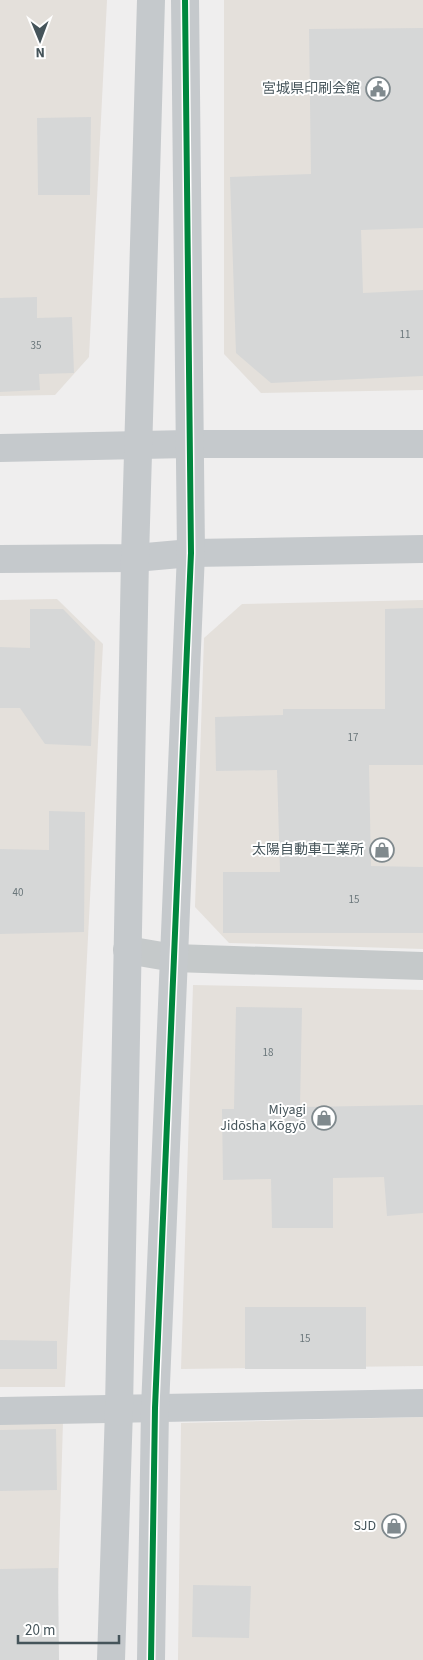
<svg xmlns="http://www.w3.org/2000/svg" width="423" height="1660" font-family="'Source Sans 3','Noto Sans JP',sans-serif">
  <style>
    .commercial { fill: #e4e0db }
    .building { fill: #d6d7d7 }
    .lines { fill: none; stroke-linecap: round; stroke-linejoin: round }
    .street { stroke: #c5c9ca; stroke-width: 28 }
    .secondary { stroke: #c5c9cc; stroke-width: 28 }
    .cycleway-casing { stroke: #fff; stroke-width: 9 }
    .cycleway { stroke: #00873e; stroke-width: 6 }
    .labels { text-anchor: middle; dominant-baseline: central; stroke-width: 4; stroke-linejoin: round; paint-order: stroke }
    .number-label { font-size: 11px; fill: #6a767a }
    .poi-label { font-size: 14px; fill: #45545a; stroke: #fff; text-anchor: end }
  </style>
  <rect width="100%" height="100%" fill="#efeeee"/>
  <g class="commercial">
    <path d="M 0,0 L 107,0 L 89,357 L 55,395 L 0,396 Z"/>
    <path d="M 224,0 L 423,0 L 423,390 L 261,393 L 224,354 Z"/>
    <path d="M 57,599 L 103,644 L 65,1387 L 0,1387 L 0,600 Z"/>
    <path d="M 423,600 L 423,949 L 229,943 L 195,907 L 204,638 L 242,604 Z"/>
    <path d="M 193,985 L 423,990 L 423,1366 L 181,1369 Z"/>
    <path d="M 423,1417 L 423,1660 L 178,1660 L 181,1423 Z"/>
    <path d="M 0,1421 L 63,1421 L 56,1660 L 0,1660 Z"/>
  </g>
  <g class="building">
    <path d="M 423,28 L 423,228 L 361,230 L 363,293 L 423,290 L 423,376 L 271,383 L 236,353 L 230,177 L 311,174 L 309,29 Z"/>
    <path d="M 91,117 L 90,195 L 38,195 L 37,118 Z"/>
    <path d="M 37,297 L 37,318 L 72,317 L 74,373 L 39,374 L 40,390 L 0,392 L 0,298 Z"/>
    <path d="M 423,608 L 423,765 L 369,765 L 371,866 L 423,867 L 423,933 L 223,933 L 223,872 L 280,872 L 277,770 L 216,771 L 215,717 L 283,715 L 283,709 L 385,709 L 385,609 Z"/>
    <path d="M 30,609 L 63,609 L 95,642 L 91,746 L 45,744 L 20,708 L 0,708 L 0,647 L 30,648 Z"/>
    <path d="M 49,811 L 85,812 L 84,932 L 0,934 L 0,849 L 49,850 Z"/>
    <path d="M 236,1007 L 302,1008 L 300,1107 L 423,1105 L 423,1213 L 387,1216 L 384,1177 L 333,1178 L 333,1228 L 272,1228 L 271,1179 L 223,1180 L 222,1109 L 234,1109 Z"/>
    <rect x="245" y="1307" width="121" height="62"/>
    <path d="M 0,1340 L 57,1341 L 57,1369 L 0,1369 Z"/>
    <path d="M 56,1429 L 57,1490 L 0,1491 L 0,1430 Z"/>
    <path d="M 58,1568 L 59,1660 L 0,1660 L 0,1569 Z"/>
    <path d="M 193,1585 L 251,1586 L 249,1638 L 192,1637 Z"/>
  </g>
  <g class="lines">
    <path class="street" d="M 127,950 L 174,958 L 423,966"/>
    <g class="secondary">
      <path d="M 0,448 L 188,444 L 423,444"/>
      <path d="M 0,559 L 135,558 L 191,553 L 423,549"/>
      <path d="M 0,1411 L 423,1403"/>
      <path d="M 111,1660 L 119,1409 L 135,558 L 151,0"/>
      <path d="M 151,1660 L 155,1408 L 191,553 L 185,0"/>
    </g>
    <g class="cycleway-casing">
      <path id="cycleway" d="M 151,1660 L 155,1408 L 191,553 L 185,0"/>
    </g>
    <use href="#cycleway" class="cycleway"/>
  </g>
  <defs>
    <g id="civic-ring" transform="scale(1.25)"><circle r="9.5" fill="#fff" stroke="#808a8e" stroke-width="1.5"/><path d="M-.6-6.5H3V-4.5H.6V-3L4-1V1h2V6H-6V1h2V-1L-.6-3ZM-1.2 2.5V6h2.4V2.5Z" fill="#808a8e"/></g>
    <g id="shop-ring" transform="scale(1.25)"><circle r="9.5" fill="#fff" stroke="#808a8e" stroke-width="1.5"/><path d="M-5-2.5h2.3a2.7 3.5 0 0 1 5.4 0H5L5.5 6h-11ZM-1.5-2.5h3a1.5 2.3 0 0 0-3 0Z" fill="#808a8e"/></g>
  </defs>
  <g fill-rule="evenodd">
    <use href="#civic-ring" x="378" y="89"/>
    <use href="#shop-ring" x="382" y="850"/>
    <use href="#shop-ring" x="324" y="1118"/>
    <use href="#shop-ring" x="394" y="1526"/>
  </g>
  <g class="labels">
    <g class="number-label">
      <text x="405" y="334">11</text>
      <text x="36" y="345">35</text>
      <text x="353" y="737">17</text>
      <text x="18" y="892">40</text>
      <text x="354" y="899">15</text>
      <text x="268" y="1052">18</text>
      <text x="305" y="1338">15</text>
    </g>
    <g class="poi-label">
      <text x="360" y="89">宮城県印刷会館</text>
      <text x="364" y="850">太陽自動車工業所</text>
      <text x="306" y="1110">Miyagi<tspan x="306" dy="16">Jidōsha Kōgyō</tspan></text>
      <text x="376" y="1526">SJD</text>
    </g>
  </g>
  <g transform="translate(40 40) rotate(179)" stroke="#ffffff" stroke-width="4" paint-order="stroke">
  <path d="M0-4L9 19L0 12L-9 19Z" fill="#45545a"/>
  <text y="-8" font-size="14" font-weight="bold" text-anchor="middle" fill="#45545a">N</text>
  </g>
  <path d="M18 1635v8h101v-8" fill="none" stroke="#45545a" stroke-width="2.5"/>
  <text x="25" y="1635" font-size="15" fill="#45545a" stroke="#ffffff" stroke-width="4" paint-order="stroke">20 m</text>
</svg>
